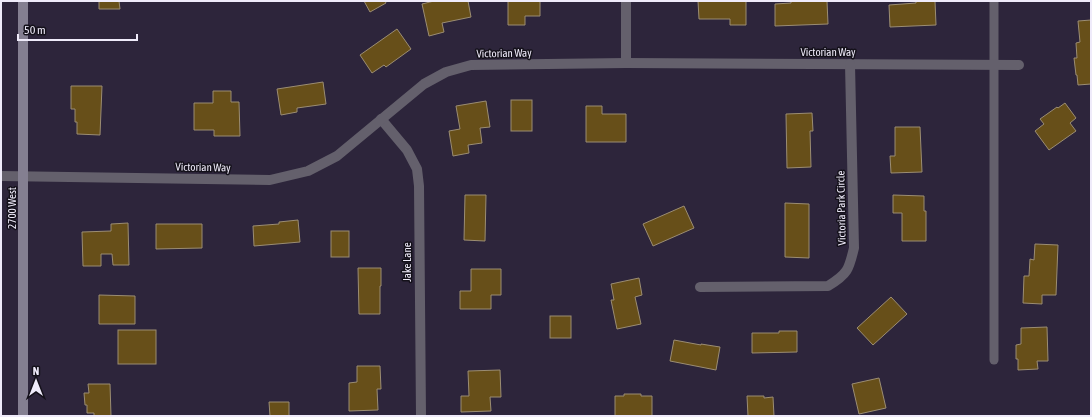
<svg xmlns="http://www.w3.org/2000/svg" width="1092" height="417" font-family="'Asap Condensed',sans-serif">
  <style>
    .building { fill: #674f19; stroke: #9b8d73 }
    .lines { fill: none; stroke-linecap: round; stroke-linejoin: round }
    .lane { stroke: #64606c; stroke-width: 9 }
    .street { stroke: #64606c; stroke-width: 10 }
    .secondary { stroke: #847f91; stroke-width: 10 }
    .labels { text-anchor: middle; dominant-baseline: central; stroke-width: 3; stroke-linejoin: round; paint-order: stroke }
    .street-label { font-size: 11px; fill: #efebfa; stroke: #14111a }
  </style>
  <rect width="100%" height="100%" fill="#2d253b"/>
  <g class="building">
    <path d="M 99,1 L 119,1 L 120,9 L 99,9 Z"/>
    <path d="M 364,1 L 385,1 L 386,3 L 370,12 Z"/>
    <path d="M 434,1 L 468,1 L 471,17 L 442,23 L 444,32 L 429,36 L 422,4 Z"/>
    <path d="M 508,1 L 540,1 L 540,16 L 525,16 L 525,25 L 508,25 Z"/>
    <path d="M 698,1 L 746,1 L 746,25 L 730,25 L 730,19 L 699,19 Z"/>
    <path d="M 791,1 L 827,1 L 828,24 L 775,26 L 775,4 L 791,3 Z"/>
    <path d="M 916,1 L 935,1 L 936,25 L 890,27 L 889,5 L 916,3 Z"/>
    <path d="M 1091,20 L 1091,84 L 1078,85 L 1077,75 L 1076,75 L 1074,58 L 1077,58 L 1076,43 L 1080,42 L 1078,21 Z"/>
    <path d="M 397,29 L 411,49 L 386,67 L 384,65 L 372,73 L 360,55 Z"/>
    <path d="M 323,82 L 326,104 L 297,108 L 297,112 L 281,115 L 277,89 Z"/>
    <path d="M 71,86 L 102,86 L 100,135 L 77,134 L 77,122 L 75,122 L 75,109 L 71,109 Z"/>
    <path d="M 213,91 L 231,91 L 231,102 L 239,102 L 240,136 L 214,136 L 214,130 L 194,130 L 194,103 L 213,103 Z"/>
    <rect x="511" y="100" width="21" height="31"/>
    <path d="M 486,101 L 490,127 L 480,128 L 482,143 L 468,145 L 469,153 L 453,156 L 449,131 L 460,129 L 456,106 Z"/>
    <path d="M 1065,103 L 1076,118 L 1070,123 L 1076,131 L 1049,150 L 1035,131 L 1044,124 L 1040,119 L 1057,107 L 1058,108 Z"/>
    <path d="M 586,106 L 602,106 L 602,114 L 626,114 L 626,142 L 586,142 Z"/>
    <path d="M 812,113 L 813,131 L 810,131 L 811,167 L 787,168 L 786,114 Z"/>
    <path d="M 895,127 L 920,127 L 922,172 L 891,173 L 890,156 L 895,156 Z"/>
    <path d="M 465,195 L 486,195 L 485,241 L 464,240 Z"/>
    <path d="M 893,195 L 924,196 L 924,211 L 926,211 L 926,241 L 902,241 L 902,213 L 893,213 Z"/>
    <path d="M 785,203 L 809,204 L 809,258 L 785,257 Z"/>
    <path d="M 684,206 L 694,228 L 653,246 L 643,224 Z"/>
    <path d="M 298,220 L 300,242 L 254,246 L 253,226 L 279,224 L 279,222 Z"/>
    <path d="M 128,223 L 129,265 L 113,265 L 112,254 L 101,254 L 101,266 L 83,266 L 82,232 L 111,231 L 111,224 Z"/>
    <path d="M 156,224 L 202,224 L 202,248 L 156,249 Z"/>
    <rect x="331" y="231" width="18" height="26"/>
    <path d="M 1035,244 L 1058,245 L 1056,295 L 1042,295 L 1042,304 L 1023,303 L 1024,276 L 1029,276 L 1030,259 L 1034,260 Z"/>
    <path d="M 358,268 L 381,268 L 381,286 L 380,286 L 380,314 L 359,314 Z"/>
    <path d="M 471,269 L 501,269 L 501,295 L 491,295 L 491,309 L 460,309 L 460,291 L 471,291 Z"/>
    <path d="M 639,278 L 642,295 L 635,297 L 641,324 L 617,329 L 611,300 L 614,300 L 611,284 Z"/>
    <path d="M 99,295 L 135,296 L 135,324 L 99,324 Z"/>
    <path d="M 891,297 L 907,314 L 873,345 L 857,328 Z"/>
    <rect x="550" y="316" width="21" height="22"/>
    <path d="M 1047,327 L 1048,361 L 1037,361 L 1038,369 L 1018,370 L 1018,359 L 1016,359 L 1016,345 L 1021,344 L 1021,328 Z"/>
    <rect x="118" y="330" width="38" height="34"/>
    <path d="M 779,331 L 797,331 L 797,352 L 752,353 L 752,333 L 779,333 Z"/>
    <path d="M 674,340 L 701,345 L 701,344 L 720,347 L 716,370 L 670,361 Z"/>
    <path d="M 357,366 L 380,366 L 381,389 L 377,389 L 378,410 L 349,411 L 349,383 L 357,382 Z"/>
    <path d="M 500,370 L 501,397 L 490,397 L 491,411 L 461,412 L 461,396 L 469,396 L 468,371 Z"/>
    <path d="M 879,378 L 886,408 L 859,414 L 852,384 Z"/>
    <path d="M 88,384 L 110,384 L 111,416 L 94,416 L 94,413 L 87,413 L 87,405 L 85,405 L 84,393 L 89,393 Z"/>
    <path d="M 624,394 L 641,394 L 641,396 L 652,396 L 652,416 L 615,416 L 615,396 L 624,396 Z"/>
    <path d="M 747,396 L 764,396 L 764,398 L 773,397 L 774,416 L 748,416 Z"/>
    <path d="M 269,402 L 289,402 L 289,416 L 270,416 Z"/>
  </g>
  <g class="lines">
    <path class="lane" d="M 994,360 L 994,1"/>
    <g class="street">
      <path d="M 626,63 L 626,1"/>
      <path d="M 381,119 L 407,150 L 417,169 L 419,186 L 421,416"/>
      <path d="M 1,176 L 270,180 L 308,171 L 337,156 L 424,84 L 446,72 L 471,65 L 626,63 L 1019,65"/>
      <path d="M 700,287 L 828,286 C 848,274 849,269 854,248 L 850,64"/>
    </g>
    <path class="secondary" d="M 23,416 L 23,1"/>
  </g>
  <g class="labels">
    <g class="street-label">
      <text x="828" y="52">Victorian Way</text>
      <text transform="translate(504 53) rotate(-1)">Victorian Way</text>
      <text transform="translate(203 167) rotate(1)">Victorian Way</text>
      <text transform="translate(12 208) rotate(-90)">2700 West</text>
      <text transform="translate(841 208) rotate(-91)">Victoria Park Circle</text>
      <text transform="translate(407 262) rotate(-90)">Jake Lane</text>
    </g>
  </g>
  <rect width="1092" height="417" fill="none" stroke="#efebfa" stroke-width="4"/>
  <g transform="translate(36 381)" stroke="#14111a" stroke-width="3" paint-order="stroke">
  <path d="M0-3L7 15L0 10L-7 15Z" fill="#efebfa"/>
  <text y="-6" font-size="11" font-weight="bold" text-anchor="middle" fill="#efebfa">N</text>
  </g>
  <path d="M18 34v6h119v-6" fill="none" stroke="#efebfa" stroke-width="2"/>
  <text x="24" y="34" font-size="12" fill="#efebfa" stroke="#14111a" stroke-width="3" paint-order="stroke">50 m</text>
</svg>
